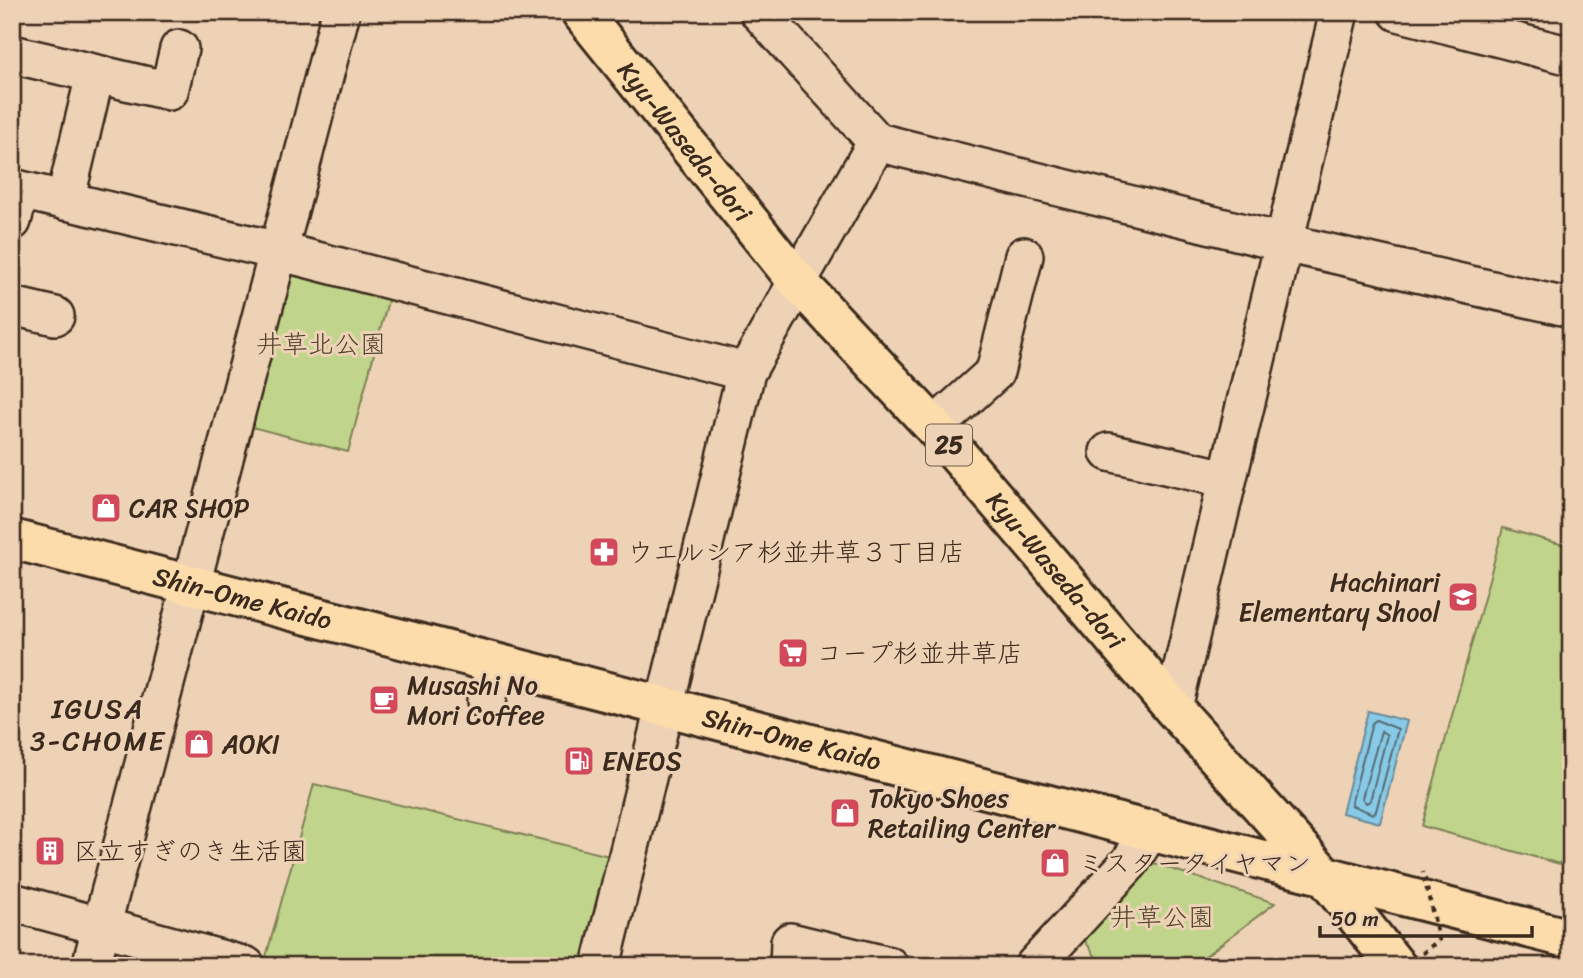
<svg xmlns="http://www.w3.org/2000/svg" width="1583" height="978" font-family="Sriracha,'Klee One',sans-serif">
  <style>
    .green { fill: #c0d58b; stroke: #7e8054; stroke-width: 2 }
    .water { fill: #87cae8; stroke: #698a97; stroke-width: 2 }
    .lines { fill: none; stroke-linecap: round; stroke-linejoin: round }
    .shore { stroke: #596a6f; stroke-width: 2 }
    .minor-casing { stroke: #3b2a1e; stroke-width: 42 }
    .major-casing { stroke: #3b2a1e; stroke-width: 44 }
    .minor { stroke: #eed2b5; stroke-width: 37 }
    .major { stroke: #fcdcab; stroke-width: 38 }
    .path-bridge { stroke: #3b2a1e; stroke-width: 4.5; stroke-dasharray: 5 5; stroke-linecap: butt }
    .labels { text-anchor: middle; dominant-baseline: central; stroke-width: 6; stroke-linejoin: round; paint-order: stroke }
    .shield { fill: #eed2b5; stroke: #715c4b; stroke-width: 2 }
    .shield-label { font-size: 24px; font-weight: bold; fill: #3b2a1e }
    .street-label { font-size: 26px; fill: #3b2a1e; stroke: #eed2b5 }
    .park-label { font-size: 26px; fill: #4f442e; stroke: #eed2b5 }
    .poi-label { font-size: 26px; fill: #3b2a1e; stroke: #eed2b5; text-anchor: start }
    .neighbourhood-label { font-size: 28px; letter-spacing: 2px; fill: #3b2a1e; stroke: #eed2b5 }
  </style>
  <rect width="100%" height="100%" fill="#eed2b5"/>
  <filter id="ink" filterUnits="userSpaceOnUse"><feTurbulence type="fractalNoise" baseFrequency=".0143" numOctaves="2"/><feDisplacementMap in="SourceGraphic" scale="14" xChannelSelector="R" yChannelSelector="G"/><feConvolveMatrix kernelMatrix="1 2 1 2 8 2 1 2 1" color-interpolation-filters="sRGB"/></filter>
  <g filter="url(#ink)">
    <g class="green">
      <path d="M 293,272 L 389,297 L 348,452 L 244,425 L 282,278 Z"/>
      <path d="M 1503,528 L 1571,547 L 1571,824 L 1560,864 L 1422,826 Z"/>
      <path d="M 314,784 L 609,856 L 583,966 L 299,966 L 266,957 Z"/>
      <path d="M 1147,861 L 1275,903 L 1192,966 L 1102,966 L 1081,935 Z"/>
    </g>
    <path class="water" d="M 1368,711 L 1407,721 L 1380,823 L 1342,813 Z"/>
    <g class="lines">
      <g class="shore">
        <path d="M 1376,720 L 1398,729 L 1376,811 L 1373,814 L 1351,805 L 1372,723 Z"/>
        <path d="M 1381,731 L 1387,735 L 1370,801 L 1366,803 L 1362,798 Z"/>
      </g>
      <g class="minor-casing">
        <g id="minor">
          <path d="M 759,12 L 877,142 L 1285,243 L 1571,308"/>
          <path d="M 1398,12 L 1571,56"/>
          <path d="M 12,54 L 169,91 L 179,49"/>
          <path d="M 12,188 L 278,251 L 746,372"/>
          <path d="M 65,201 L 95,75"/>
          <path d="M 12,221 L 20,190"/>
          <path d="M 12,306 L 55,316"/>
          <path d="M 934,427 L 995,372 L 1024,256"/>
          <path d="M 1109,452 L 1226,479"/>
          <path d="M 486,701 L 496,663"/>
          <path d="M 1173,708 L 1339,12"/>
          <path d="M 12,902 L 246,966"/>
          <path d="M 91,966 L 341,12"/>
          <path d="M 601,966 L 746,372 L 877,142"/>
          <path d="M 789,966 L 790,942 L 889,966"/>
          <path d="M 1034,966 L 1130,862 L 1151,829"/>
        </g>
      </g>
      <g class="major-casing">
        <g id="major">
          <path id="s1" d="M 581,12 L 797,281 L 934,427 L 1173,708 L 1323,874 L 1396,966"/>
          <path id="s2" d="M 12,539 L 1571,939"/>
        </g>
      </g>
      <use href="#minor" class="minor"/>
      <use href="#major" class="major"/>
      <path class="path-bridge" d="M 1407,966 L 1439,940 L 1423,872"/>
    </g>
  </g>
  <defs>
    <g id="shop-square" transform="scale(1.575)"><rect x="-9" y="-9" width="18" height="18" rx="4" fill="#d1495b" stroke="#eed2b5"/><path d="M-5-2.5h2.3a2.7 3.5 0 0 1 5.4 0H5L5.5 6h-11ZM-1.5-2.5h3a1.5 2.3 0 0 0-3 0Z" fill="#fff"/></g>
    <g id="pharmacy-square" transform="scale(1.575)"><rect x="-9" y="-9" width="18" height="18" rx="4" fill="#d1495b" stroke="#eed2b5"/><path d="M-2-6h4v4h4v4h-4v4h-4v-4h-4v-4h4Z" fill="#fff"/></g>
    <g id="school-square" transform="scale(1.575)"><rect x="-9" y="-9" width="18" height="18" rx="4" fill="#d1495b" stroke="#eed2b5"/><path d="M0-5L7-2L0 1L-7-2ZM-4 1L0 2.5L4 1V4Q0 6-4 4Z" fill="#fff"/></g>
    <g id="supermarket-square" transform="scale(1.575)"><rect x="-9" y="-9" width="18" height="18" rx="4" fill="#d1495b" stroke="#eed2b5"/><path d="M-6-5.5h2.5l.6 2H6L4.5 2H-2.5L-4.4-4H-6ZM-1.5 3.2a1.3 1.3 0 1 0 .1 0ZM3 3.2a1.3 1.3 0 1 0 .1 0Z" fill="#fff"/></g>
    <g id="cafe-square" transform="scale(1.575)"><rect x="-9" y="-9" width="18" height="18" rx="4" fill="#d1495b" stroke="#eed2b5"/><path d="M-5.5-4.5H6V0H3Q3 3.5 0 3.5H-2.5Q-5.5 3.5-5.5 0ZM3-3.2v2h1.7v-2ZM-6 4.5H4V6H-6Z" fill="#fff"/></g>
    <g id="fuel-square" transform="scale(1.575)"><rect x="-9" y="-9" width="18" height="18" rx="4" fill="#d1495b" stroke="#eed2b5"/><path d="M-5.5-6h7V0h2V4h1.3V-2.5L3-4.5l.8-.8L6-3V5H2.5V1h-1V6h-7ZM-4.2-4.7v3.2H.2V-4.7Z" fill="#fff"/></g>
    <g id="building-square" transform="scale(1.575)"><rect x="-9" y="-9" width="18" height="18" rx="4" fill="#d1495b" stroke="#eed2b5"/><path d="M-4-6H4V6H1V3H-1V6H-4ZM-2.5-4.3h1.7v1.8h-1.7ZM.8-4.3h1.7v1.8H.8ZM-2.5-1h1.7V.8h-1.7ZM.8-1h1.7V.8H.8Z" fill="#fff"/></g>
  </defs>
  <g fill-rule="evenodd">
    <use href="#shop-square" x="106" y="508"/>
    <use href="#pharmacy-square" x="604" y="552"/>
    <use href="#school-square" x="1463" y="597"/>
    <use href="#supermarket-square" x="793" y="653"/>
    <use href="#cafe-square" x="384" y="700"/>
    <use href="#shop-square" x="199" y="744"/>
    <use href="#fuel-square" x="579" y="761"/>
    <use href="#shop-square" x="845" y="813"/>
    <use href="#building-square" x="50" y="851"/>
    <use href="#shop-square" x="1055" y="863"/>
  </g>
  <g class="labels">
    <rect class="shield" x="926" y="424.5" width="46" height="41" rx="5"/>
    <g class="shield-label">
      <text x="949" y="445">25</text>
    </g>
    <g class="street-label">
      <text stroke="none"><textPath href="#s1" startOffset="166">Kyu-Waseda-dori</textPath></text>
      <text stroke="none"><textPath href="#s1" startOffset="733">Kyu-Waseda-dori</textPath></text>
      <text stroke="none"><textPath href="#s2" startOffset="238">Shin-Ome Kaido</textPath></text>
      <text stroke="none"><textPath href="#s2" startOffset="805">Shin-Ome Kaido</textPath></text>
    </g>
    <g class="park-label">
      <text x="321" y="344">井草北公園</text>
      <text x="1162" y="917">井草公園</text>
    </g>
    <g class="poi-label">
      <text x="129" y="508">CAR SHOP</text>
      <text x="627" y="552">ウエルシア杉並井草３丁目店</text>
      <text x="1440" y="582" text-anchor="end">Hachinari<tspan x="1440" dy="30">Elementary Shool</tspan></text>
      <text x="816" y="653">コープ杉並井草店</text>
      <text x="407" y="685">Musashi No<tspan x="407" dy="30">Mori Coffee</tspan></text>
      <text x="222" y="744">AOKI</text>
      <text x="602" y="761">ENEOS</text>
      <text x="868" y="798">Tokyo Shoes<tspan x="868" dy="30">Retailing Center</tspan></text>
      <text x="73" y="851">区立すぎのき生活園</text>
      <text x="1078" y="863">ミスタータイヤマン</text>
    </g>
    <g class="neighbourhood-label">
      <text x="98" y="708">IGUSA<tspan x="98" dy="32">3-CHOME</tspan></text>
    </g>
  </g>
  <rect width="1583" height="978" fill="none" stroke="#eed2b5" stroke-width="42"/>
  <rect x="21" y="21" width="1541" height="936" fill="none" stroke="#3b2a1e" stroke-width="2.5" filter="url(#ink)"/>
  <path d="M1320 926v10h212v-10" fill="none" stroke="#3b2a1e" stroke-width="3.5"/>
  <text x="1331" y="926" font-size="21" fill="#3b2a1e" stroke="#eed2b5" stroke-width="5" paint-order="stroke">50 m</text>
</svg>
